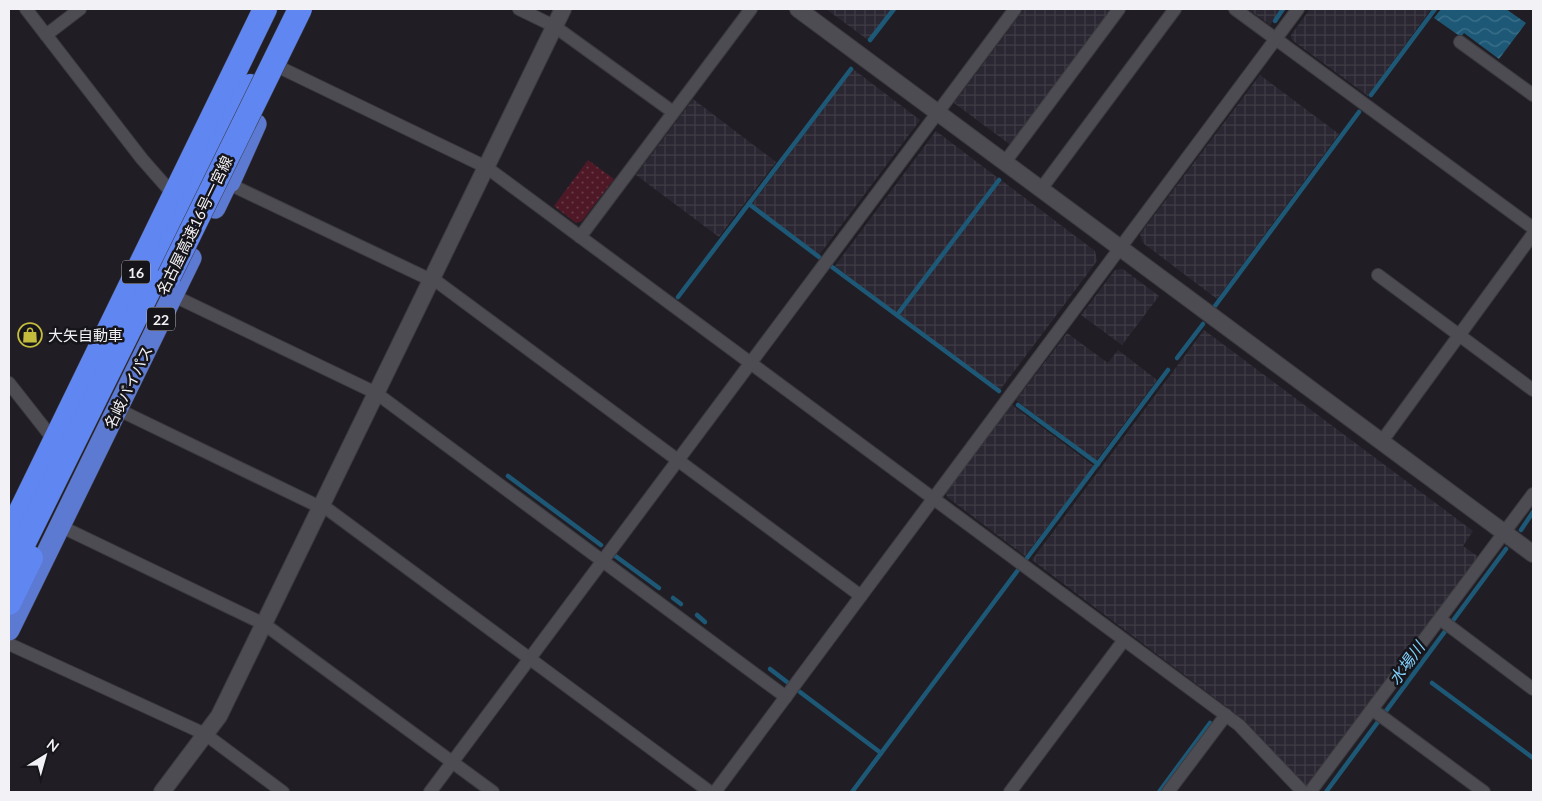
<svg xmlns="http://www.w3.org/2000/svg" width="1542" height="801" font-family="Lato,'Noto Sans JP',sans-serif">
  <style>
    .industrial { fill: url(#industrial-grid) }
    .park { fill: url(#park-dots) }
    .water { fill: url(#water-waves) }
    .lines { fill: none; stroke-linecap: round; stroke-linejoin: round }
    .stream { stroke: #1d5977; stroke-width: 4.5 }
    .minor-casing { stroke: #3c3b40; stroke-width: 14 }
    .tertiary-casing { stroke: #3c3b40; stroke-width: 18 }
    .trunk-casing { stroke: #3c3b40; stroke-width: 22 }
    .motorway-casing { stroke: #3c3b40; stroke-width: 25 }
    .minor { stroke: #4e4c53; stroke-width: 12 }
    .tertiary { stroke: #4e4c53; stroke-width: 16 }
    .trunk { stroke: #5c7ad2; stroke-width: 21 }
    .motorway { stroke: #5f86f1; stroke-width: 24 }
    .motorway-bridge-casing { stroke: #3c3b40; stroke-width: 25; stroke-linecap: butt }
    .motorway-bridge { stroke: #5f86f1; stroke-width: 24 }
    .labels { text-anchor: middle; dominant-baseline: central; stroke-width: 5; stroke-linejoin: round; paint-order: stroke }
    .shield { fill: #16151a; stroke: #b0afb3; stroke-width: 1 }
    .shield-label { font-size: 14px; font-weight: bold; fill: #f2f1f5 }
    .street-label { font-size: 15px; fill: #f2f1f5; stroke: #16151a }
    .poi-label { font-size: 15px; fill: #f2f1f5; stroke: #16151a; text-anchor: start }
    .water-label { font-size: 16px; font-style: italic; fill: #80d1fd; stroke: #16151a }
  </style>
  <defs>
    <pattern id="industrial-grid" width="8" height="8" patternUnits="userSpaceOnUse" patternTransform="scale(1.25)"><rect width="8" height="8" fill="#2b2732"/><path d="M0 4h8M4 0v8" fill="none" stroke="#403c46"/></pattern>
    <pattern id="park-dots" width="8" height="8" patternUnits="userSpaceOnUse" patternTransform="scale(1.25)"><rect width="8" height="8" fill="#4e1827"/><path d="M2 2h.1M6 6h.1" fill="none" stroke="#683a47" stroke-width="1.8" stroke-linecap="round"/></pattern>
    <pattern id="water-waves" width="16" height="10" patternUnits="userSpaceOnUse" patternTransform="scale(1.25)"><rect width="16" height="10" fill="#1d5977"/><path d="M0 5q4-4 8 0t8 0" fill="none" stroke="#3e718b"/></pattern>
  </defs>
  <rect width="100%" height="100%" fill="#201e24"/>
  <g class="industrial">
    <path d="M 826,9 L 891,9 L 868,40 Z"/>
    <path d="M 1024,9 L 1114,9 L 1012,146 L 954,103 Z"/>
    <path d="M 1248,9 L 1282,9 L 1270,25 Z"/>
    <path d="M 1310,9 L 1431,9 L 1368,96 L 1292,40 L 1291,35 Z"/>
    <path d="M 853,69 L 920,120 L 819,255 L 752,204 Z"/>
    <path d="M 1260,75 L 1339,134 L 1217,299 L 1143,243 L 1140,234 Z"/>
    <path d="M 693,99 L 776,162 L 719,237 L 636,175 Z"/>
    <path d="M 936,131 L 998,178 L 896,313 L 835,266 Z"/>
    <path d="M 1001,180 L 1095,251 L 1097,261 L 1000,390 L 900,315 Z"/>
    <path d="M 1123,269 L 1159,296 L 1122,345 L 1081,315 L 1115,270 Z"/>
    <path d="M 1204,330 L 1473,531 L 1463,546 L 1480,558 L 1312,784 L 1306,786 L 1244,720 L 1032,560 Z"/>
    <path d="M 1067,333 L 1108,363 L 1118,350 L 1157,380 L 1096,461 L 1016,400 Z"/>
    <path d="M 1012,405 L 1094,466 L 1025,556 L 947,497 L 946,492 Z"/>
  </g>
  <path class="park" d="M 588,160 L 614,179 L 582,221 L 576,223 L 554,206 Z"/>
  <path class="water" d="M 1441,9 L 1506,9 L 1526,23 L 1499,59 L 1464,33 L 1461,37 L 1434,18 Z"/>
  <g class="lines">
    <g class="stream">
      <path d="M 1275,21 L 1283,9"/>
      <path d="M 870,40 L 894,9"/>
      <path d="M 1371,95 L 1435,9"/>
      <path d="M 749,204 L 819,257"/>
      <path d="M 832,267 L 999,391"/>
      <path d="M 678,297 L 851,69"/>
      <path d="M 1215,306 L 1359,112"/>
      <path d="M 897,315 L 999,180"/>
      <path d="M 1177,358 L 1203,324"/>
      <path d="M 1018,405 L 1098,464"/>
      <path d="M 508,476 L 601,545"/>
      <path d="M 1521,530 L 1533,512"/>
      <path d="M 614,555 L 659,588"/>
      <path d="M 1027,558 L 1168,370"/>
      <path d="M 673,598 L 681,604"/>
      <path d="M 697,615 L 705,622"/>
      <path d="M 770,669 L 787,682"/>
      <path d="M 1432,683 L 1533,758"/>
      <path d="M 800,692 L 881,753"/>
      <path d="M 852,792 L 1018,570"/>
      <path d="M 1159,792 L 1210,723"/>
      <path d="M 1326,792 L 1506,549"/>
    </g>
    <g class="minor-casing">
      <g id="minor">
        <path d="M 26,9 L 142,159 L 171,192"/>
        <path d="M 519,9 L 554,26 L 673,112"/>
        <path d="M 1235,9 L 1533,228"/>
        <path d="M 46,35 L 80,9"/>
        <path d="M 1460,42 L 1533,95"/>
        <path d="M 283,69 L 486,167 L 1239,725 L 1303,792"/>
        <path d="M 1005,162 L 1119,9"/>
        <path d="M 227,183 L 431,280"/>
        <path d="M 1041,189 L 1175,9"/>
        <path d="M 580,237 L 751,9"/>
        <path d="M 1378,275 L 1533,390"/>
        <path d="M 432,278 L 861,596"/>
        <path d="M 172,295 L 376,393 L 786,697"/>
        <path d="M 9,383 L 53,439"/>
        <path d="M 117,409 L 320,507"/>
        <path d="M 1382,441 L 1533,234"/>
        <path d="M 322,505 L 710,792"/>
        <path d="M 60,526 L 264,624 L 493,792"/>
        <path d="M 1440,619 L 1533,689"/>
        <path d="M 9,644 L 205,734 L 283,792"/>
        <path d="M 1377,713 L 1484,792"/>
        <path d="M 430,792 L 1015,9"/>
        <path d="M 715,792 L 1298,9"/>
        <path d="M 1010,792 L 1124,640"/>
        <path d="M 1168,792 L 1226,715"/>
        <path d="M 1310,792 L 1533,494"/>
      </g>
    </g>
    <g class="tertiary-casing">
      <g id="tertiary">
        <path d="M 798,9 L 1533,554"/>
        <path d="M 162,792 L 219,716 L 563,9"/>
      </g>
    </g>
    <g class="trunk-casing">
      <g id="trunk">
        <path d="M 215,208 L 227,183 L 230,182 L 256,124"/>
        <path d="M 9,630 L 191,258"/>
      </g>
    </g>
    <g class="motorway-casing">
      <g id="motorway">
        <path d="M 9,535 L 265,9"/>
        <path d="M 9,573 L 250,86"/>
        <path d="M 9,603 L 31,558"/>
      </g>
    </g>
    <use href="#minor" class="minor"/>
    <use href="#tertiary" class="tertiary"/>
    <use href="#trunk" class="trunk"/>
    <use href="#motorway" class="motorway"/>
    <g class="motorway-bridge-casing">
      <path id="motorway-bridge" d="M 169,276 L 300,9"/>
    </g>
    <use href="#motorway-bridge" class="motorway-bridge"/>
  </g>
  <defs>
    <g id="shop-ring" transform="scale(1.25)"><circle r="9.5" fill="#16151a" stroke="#c4bc3d" stroke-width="1.5"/><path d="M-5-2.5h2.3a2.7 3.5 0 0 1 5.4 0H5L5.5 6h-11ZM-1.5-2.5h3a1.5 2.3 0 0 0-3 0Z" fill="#c4bc3d"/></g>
  </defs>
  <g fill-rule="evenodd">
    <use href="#shop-ring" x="30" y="335"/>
  </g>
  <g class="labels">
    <g class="shield">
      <rect x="122" y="260.5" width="28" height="23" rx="4"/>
      <rect x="147" y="307.5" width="28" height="23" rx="4"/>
    </g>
    <g class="shield-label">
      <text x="136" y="272">16</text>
      <text x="161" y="319">22</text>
    </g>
    <g class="street-label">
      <text transform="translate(194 225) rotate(-64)">名古屋高速16号一宮線</text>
      <text transform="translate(128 387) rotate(-64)">名岐バイパス</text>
    </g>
    <g class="poi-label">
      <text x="48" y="335">大矢自動車</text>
    </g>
    <g class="water-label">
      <text transform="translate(1406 663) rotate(-54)">水場川</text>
    </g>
  </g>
  <rect width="1542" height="801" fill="none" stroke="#f2f1f5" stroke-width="20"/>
  <g transform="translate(45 756) rotate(37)" stroke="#16151a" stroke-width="4" paint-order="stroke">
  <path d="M0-4L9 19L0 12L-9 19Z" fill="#f2f1f5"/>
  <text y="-8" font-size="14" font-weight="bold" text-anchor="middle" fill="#f2f1f5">N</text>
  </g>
</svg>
